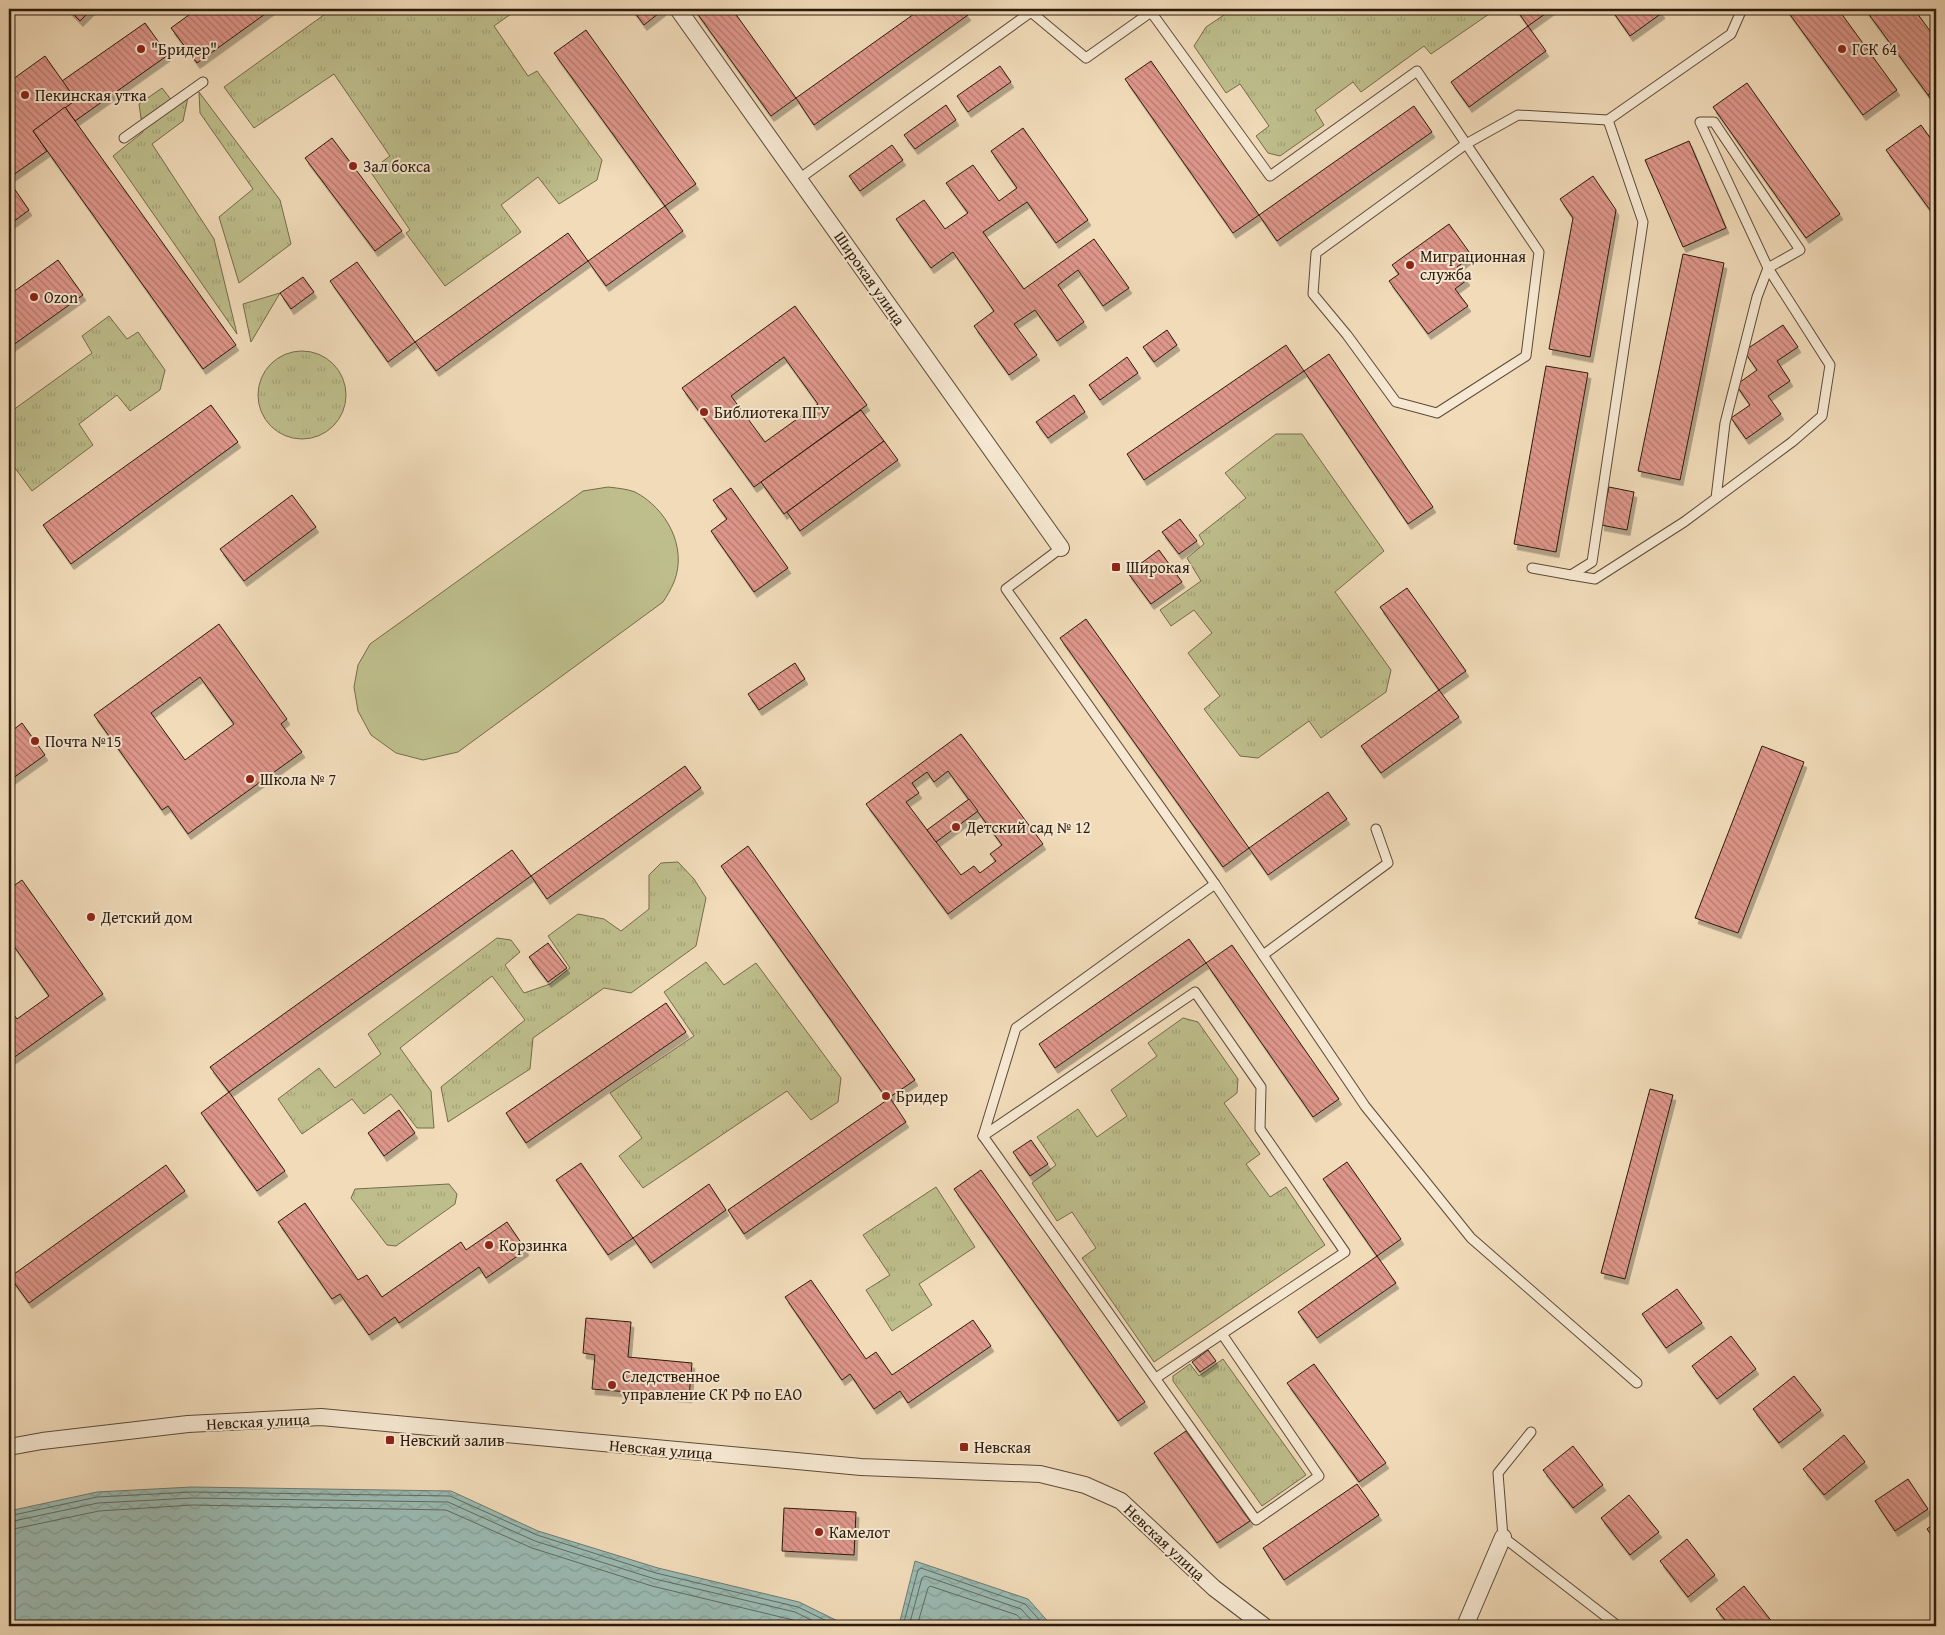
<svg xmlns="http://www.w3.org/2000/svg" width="1945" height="1635" font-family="'Gentium Book Plus',serif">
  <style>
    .grass { fill: url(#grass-tufts); stroke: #756c4c }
    .pitch { fill: #bebe8c; stroke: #756c4c }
    .water { fill: url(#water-waves); stroke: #6f7b70 }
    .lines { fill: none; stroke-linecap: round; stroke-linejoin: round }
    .shore { stroke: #646b60; stroke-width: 1 }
    .building { fill: url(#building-back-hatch); stroke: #2c1b0c; fill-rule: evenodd; filter: url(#shadow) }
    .lane-casing { stroke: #5d4b37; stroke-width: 11 }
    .street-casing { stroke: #5d4b37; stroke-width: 18 }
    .lane { stroke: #f6e8d2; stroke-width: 9 }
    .street { stroke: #f6e8d2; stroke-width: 16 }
    .poi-dot { fill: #8f2418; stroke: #f6e8d2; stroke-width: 2 }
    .labels { text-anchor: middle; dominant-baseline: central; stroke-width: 4; stroke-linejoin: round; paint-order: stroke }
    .poi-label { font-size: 16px; fill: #2c1b0c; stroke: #f6e8d2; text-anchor: start }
    .street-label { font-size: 16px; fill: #2c1b0c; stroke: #f6e8d2 }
  </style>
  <defs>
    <pattern id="grass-tufts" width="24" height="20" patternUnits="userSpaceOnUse" patternTransform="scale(1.25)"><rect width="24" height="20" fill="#bebe8c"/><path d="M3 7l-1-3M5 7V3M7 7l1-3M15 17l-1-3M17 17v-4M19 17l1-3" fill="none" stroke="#a3a378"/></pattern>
    <pattern id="water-waves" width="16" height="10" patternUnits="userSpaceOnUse" patternTransform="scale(1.25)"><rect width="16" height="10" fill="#9bbbb3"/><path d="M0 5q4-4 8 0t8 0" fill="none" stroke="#86a099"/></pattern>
    <pattern id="building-back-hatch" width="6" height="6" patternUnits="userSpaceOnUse" patternTransform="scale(1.25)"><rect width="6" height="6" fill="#df978b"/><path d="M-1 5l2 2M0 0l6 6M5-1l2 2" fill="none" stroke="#b57a70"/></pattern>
    <filter id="shadow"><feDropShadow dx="3" dy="5.5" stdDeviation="0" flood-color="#0004"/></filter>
  </defs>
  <rect width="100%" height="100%" fill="#f1dbb9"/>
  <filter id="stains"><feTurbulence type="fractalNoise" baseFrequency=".004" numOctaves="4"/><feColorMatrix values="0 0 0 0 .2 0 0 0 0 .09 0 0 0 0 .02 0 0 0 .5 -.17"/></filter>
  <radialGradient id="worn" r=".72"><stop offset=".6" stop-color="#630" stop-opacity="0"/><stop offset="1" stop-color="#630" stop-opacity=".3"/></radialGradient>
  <g class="grass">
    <path d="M 332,9 L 518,9 L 494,26 L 528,76 L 537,71 L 602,160 L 597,180 L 559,204 L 538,177 L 501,205 L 521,232 L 445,286 L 406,233 L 410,230 L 370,171 L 390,156 L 334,74 L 254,128 L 224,87 Z"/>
    <path d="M 1229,9 L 1490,9 L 1492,12 L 1431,54 L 1424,46 L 1361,92 L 1353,82 L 1315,110 L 1324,125 L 1280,156 L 1268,153 L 1256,136 L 1269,126 L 1240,84 L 1226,93 L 1194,46 L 1206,27 L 1230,11 Z"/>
    <path d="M 162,88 L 176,106 L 188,97 L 183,121 L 152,144 L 214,239 L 237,334 L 113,156 L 143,132 L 139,104 Z"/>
    <path d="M 199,92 L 280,200 L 291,244 L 239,283 L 219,217 L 253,189 L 200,113 Z"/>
    <path d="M 280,293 L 251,342 L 243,304 Z"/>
    <path d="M 109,316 L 127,339 L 138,332 L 165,370 L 160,390 L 130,411 L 117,395 L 79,424 L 93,445 L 32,491 L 9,460 L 9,413 L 92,353 L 82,336 Z"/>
    <circle cx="302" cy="395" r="44"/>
    <path d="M 1276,434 L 1302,434 L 1384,551 L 1335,592 L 1391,670 L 1386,692 L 1321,738 L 1309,721 L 1258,758 L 1240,756 L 1204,709 L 1220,696 L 1188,653 L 1212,633 L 1194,610 L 1171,626 L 1160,610 L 1201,581 L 1187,558 L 1204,544 L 1199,535 L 1246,498 L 1225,473 Z"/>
    <path d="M 678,862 L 694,879 L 706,898 L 696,946 L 631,993 L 604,988 L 533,1038 L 530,1069 L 448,1122 L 441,1087 L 525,1020 L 492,976 L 400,1048 L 431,1091 L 434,1128 L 417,1128 L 391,1094 L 364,1114 L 352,1099 L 302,1134 L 278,1099 L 319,1068 L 335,1088 L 381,1054 L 368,1034 L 497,938 L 511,940 L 520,952 L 505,965 L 524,993 L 550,984 L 570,968 L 548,936 L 578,914 L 604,919 L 621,931 L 649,909 L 649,875 L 661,863 Z"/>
    <path d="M 706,962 L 724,985 L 756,963 L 841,1078 L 838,1102 L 811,1120 L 787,1091 L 643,1188 L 619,1156 L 642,1138 L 610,1093 L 694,1036 L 664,992 Z"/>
    <path d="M 1183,1018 L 1198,1022 L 1238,1079 L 1237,1093 L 1224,1103 L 1260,1154 L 1246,1164 L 1270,1197 L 1286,1187 L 1325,1245 L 1154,1362 L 1082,1258 L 1096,1248 L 1072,1212 L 1057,1221 L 1032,1183 L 1056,1165 L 1037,1137 L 1078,1109 L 1097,1137 L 1127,1116 L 1111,1090 L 1157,1056 L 1148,1043 Z"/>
    <path d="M 449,1184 L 457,1194 L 455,1204 L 396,1246 L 387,1245 L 351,1198 L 355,1189 Z"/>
    <path d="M 936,1187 L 975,1247 L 919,1284 L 932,1305 L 892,1331 L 866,1290 L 890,1275 L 863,1235 Z"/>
    <path d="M 1223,1359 L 1306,1475 L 1262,1506 L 1173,1381 L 1173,1376 L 1190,1364 L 1199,1376 Z"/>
  </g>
  <path class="pitch" d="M 608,487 C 617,488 627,489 635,492 C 666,508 688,547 674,582 C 671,589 667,596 663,602 L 458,752 L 423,760 L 396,753 L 371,735 L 358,711 L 354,687 L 358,665 L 370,644 L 583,491 Z"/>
  <g class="water">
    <path d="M 192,1487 L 451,1491 L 538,1531 L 658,1568 L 799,1602 L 848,1626 L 9,1626 L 9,1511 L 97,1492 Z"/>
    <path d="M 915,1561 L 1028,1599 L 1052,1626 L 864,1626 L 900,1621 Z"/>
  </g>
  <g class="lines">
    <g class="shore">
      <path d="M 9,1516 L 97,1497 L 192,1492 L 450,1496 L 537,1535 L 656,1573 L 798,1607 L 837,1626"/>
      <path d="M 9,1522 L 98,1503 L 192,1498 L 448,1502 L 535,1541 L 655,1579 L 795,1612 L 823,1626"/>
      <path d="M 9,1530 L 99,1511 L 192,1505 L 446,1510 L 532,1548 L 652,1586 L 793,1620 L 806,1626"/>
      <path d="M 898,1626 L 904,1622 L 918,1570 L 921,1568 L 1025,1604 L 1045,1626"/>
      <path d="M 909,1626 L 922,1578 L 925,1576 L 1021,1609 L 1037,1626"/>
      <path d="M 917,1626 L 928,1588 L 930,1586 L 1017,1615 L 1027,1626"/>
    </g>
  </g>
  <g class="building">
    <path d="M 68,9 L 92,9 L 80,21 Z"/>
    <path d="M 197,9 L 272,9 L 197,63 L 171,28 Z"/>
    <path d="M 632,9 L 663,9 L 663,10 L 644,25 Z"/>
    <path d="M 694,9 L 732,9 L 796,98 L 771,116 Z"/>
    <path d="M 921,9 L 963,9 L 968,15 L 814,125 L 796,98 Z"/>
    <path d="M 1516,9 L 1552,9 L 1528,26 Z"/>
    <path d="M 1611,9 L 1659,9 L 1662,13 L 1630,36 Z"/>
    <path d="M 1786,9 L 1838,9 L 1897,90 L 1863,115 Z"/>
    <path d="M 1865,9 L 1914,9 L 1936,39 L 1936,89 L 1928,95 Z"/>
    <path d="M 145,23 L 168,55 L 75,121 L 65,107 L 76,100 L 62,81 Z"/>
    <path d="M 1528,26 L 1546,51 L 1469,107 L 1451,82 Z"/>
    <path d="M 586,30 L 696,184 L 665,206 L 554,53 Z"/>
    <path d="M 45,56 L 76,100 L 33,131 L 47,151 L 9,178 L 9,82 Z"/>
    <path d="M 1151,61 L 1259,215 L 1233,233 L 1125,79 Z"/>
    <path d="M 1000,66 L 1011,82 L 968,112 L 957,96 Z"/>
    <path d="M 1747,83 L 1840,214 L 1806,238 L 1713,107 Z"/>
    <path d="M 1936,89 L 1936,107 L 1928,95 Z"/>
    <path d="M 946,105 L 956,120 L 915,149 L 904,135 Z"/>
    <path d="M 1414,106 L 1432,132 L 1277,241 L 1259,215 Z"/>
    <path d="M 65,107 L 236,345 L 203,369 L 33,131 Z"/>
    <path d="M 1921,125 L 1936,146 L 1936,218 L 1886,150 Z"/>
    <path d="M 1023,128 L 1088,220 L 1056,243 L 1027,202 L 983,232 L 1024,289 L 1094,239 L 1129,288 L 1103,306 L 1078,270 L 1058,285 L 1084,322 L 1057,341 L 1035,310 L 1014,324 L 1037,355 L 1009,375 L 974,326 L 994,311 L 953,252 L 931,268 L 896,219 L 924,200 L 945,229 L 968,213 L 946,183 L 973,165 L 999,201 L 1017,188 L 991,151 Z"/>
    <path d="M 332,138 L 402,231 L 375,251 L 305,158 Z"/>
    <path d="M 1689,141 L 1726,228 L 1683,247 L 1645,160 Z"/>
    <path d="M 892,145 L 903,160 L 860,191 L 849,176 Z"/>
    <path d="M 1593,176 L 1616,210 L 1590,357 L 1549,349 L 1573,218 L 1560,199 Z"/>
    <path d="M 9,181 L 29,210 L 9,225 Z"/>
    <path d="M 665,206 L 683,231 L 606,286 L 588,261 Z"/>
    <path d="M 1449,224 L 1472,256 L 1457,267 L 1467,280 L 1455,289 L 1468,306 L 1428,334 L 1389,281 L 1399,274 L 1392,265 Z"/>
    <path d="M 568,233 L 588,261 L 436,371 L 415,342 Z"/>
    <path d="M 1683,254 L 1724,263 L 1680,480 L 1638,471 Z"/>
    <path d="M 58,260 L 83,295 L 9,348 L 9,295 Z"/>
    <path d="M 357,262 L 415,342 L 388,362 L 330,281 Z"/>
    <path d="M 303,277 L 314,292 L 291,309 L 280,293 Z"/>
    <path d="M 795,306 L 867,405 L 754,487 L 682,388 ZM 784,357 L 818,404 L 765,442 L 731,396 Z"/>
    <path d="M 1783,325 L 1798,347 L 1777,361 L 1790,381 L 1768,396 L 1781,414 L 1746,439 L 1731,418 L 1750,405 L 1736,385 L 1757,370 L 1744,351 Z"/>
    <path d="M 1167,330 L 1177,345 L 1154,362 L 1143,347 Z"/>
    <path d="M 1286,345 L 1304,371 L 1144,480 L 1127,454 Z"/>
    <path d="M 1329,354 L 1433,507 L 1408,524 L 1304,371 Z"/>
    <path d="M 1127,357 L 1138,373 L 1100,400 L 1089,385 Z"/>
    <path d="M 1546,366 L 1588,373 L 1556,552 L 1514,544 Z"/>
    <path d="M 1074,395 L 1085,412 L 1048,438 L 1036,422 Z"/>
    <path d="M 211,405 L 238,442 L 71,564 L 43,525 Z"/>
    <path d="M 861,410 L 884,441 L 784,514 L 761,482 Z"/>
    <path d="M 884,441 L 898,460 L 800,531 L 787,512 Z"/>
    <path d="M 1609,487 L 1634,492 L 1627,530 L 1601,525 Z"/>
    <path d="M 731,488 L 788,568 L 754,592 L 711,531 L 727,519 L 713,500 Z"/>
    <path d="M 292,495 L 316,527 L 244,581 L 220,549 Z"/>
    <path d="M 1180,519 L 1197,541 L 1179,554 L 1162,532 Z"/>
    <path d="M 1159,550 L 1182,582 L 1151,604 L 1128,573 Z"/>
    <path d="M 1407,588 L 1466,671 L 1439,690 L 1380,607 Z"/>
    <path d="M 1086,619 L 1249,848 L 1223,867 L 1060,638 Z"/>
    <path d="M 219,624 L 287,719 L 281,724 L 302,752 L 188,834 L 168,806 L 162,810 L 94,715 ZM 200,677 L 234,724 L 185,760 L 151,713 Z"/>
    <path d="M 795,663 L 805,679 L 759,710 L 748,694 Z"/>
    <path d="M 1439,690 L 1459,717 L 1381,773 L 1361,746 Z"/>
    <path d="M 22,723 L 45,755 L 9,781 L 9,733 Z"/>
    <path d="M 961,734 L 1043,844 L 948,914 L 866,804 ZM 948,771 L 1002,845 L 990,854 L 996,861 L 980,873 L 974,866 L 961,875 L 906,802 L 919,793 L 912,783 L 927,772 L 934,782 Z"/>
    <path d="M 1762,746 L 1804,762 L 1738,933 L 1695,918 Z"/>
    <path d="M 685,766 L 701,788 L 547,899 L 531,876 Z"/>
    <path d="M 1328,792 L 1347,819 L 1268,875 L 1249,848 Z"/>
    <path d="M 969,799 L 978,811 L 936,842 L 927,830 Z"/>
    <path d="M 748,846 L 915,1080 L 887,1099 L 721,866 Z"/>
    <path d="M 512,850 L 531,876 L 229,1092 L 210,1067 Z"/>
    <path d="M 22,880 L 103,994 L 9,1061 L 9,1008 L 17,1019 L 49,996 L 9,939 L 9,889 Z"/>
    <path d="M 1189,939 L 1206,963 L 1055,1068 L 1039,1044 Z"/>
    <path d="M 548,943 L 567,968 L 548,982 L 529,957 Z"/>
    <path d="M 1232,945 L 1339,1099 L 1313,1117 L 1206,963 Z"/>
    <path d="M 666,1003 L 686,1032 L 526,1143 L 506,1113 Z"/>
    <path d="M 1650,1089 L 1673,1095 L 1625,1279 L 1601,1273 Z"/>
    <path d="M 229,1092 L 285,1171 L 257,1191 L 201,1113 Z"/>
    <path d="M 890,1098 L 906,1122 L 744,1234 L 728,1210 Z"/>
    <path d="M 399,1110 L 415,1133 L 384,1156 L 368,1133 Z"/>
    <path d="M 1031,1140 L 1048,1164 L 1030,1176 L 1013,1152 Z"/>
    <path d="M 1347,1162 L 1401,1239 L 1377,1256 L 1323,1179 Z"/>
    <path d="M 581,1163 L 633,1238 L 608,1255 L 556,1180 Z"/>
    <path d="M 166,1165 L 185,1191 L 29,1303 L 10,1277 Z"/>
    <path d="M 981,1170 L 1145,1402 L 1118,1421 L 954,1189 Z"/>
    <path d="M 709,1184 L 726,1210 L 651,1263 L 633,1238 Z"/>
    <path d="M 305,1203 L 358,1280 L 367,1275 L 382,1297 L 461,1242 L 466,1250 L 507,1222 L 526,1250 L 486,1278 L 479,1267 L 399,1323 L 395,1317 L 369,1335 L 340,1294 L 332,1299 L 278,1222 Z"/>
    <path d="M 1377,1256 L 1396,1283 L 1317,1338 L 1298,1312 Z"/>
    <path d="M 811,1280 L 866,1359 L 876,1352 L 892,1375 L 973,1320 L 991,1346 L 908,1403 L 900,1391 L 874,1409 L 850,1374 L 842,1380 L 785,1297 Z"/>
    <path d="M 1677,1289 L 1702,1323 L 1666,1348 L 1642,1314 Z"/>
    <path d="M 586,1318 L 631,1322 L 628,1357 L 692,1363 L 689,1397 L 592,1389 L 595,1355 L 583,1353 Z"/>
    <path d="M 1731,1336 L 1756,1369 L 1717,1399 L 1692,1366 Z"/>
    <path d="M 1208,1350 L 1216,1361 L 1200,1372 L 1192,1362 Z"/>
    <path d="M 1314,1364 L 1386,1463 L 1359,1482 L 1287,1383 Z"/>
    <path d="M 1794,1376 L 1821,1410 L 1779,1443 L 1753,1409 Z"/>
    <path d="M 1186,1431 L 1250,1521 L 1217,1543 L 1154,1453 Z"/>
    <path d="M 1844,1435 L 1865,1462 L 1824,1495 L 1803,1469 Z"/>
    <path d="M 1573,1446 L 1603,1485 L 1573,1508 L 1543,1470 Z"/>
    <path d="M 1908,1479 L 1928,1509 L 1895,1531 L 1875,1501 Z"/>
    <path d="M 1357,1484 L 1379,1515 L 1284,1580 L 1263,1548 Z"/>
    <path d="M 1629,1495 L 1659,1532 L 1630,1555 L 1601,1518 Z"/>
    <path d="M 784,1508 L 856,1512 L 854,1555 L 782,1551 Z"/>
    <path d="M 1936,1522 L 1936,1542 L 1927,1529 Z"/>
    <path d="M 1687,1539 L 1715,1575 L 1688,1597 L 1660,1561 Z"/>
    <path d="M 1744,1586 L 1773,1623 L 1769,1626 L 1730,1626 L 1716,1609 Z"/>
  </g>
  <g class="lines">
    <g class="lane-casing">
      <g id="lane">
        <path d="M 1700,122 L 1714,122 L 1800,250 L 1768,268 Z"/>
        <path d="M 124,138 L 203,82"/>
        <path d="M 799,179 L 1031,12 L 1086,58 L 1151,12 L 1270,176 L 1417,71 L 1539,252 L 1526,356 L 1437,413 L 1396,402 L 1347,335 L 1313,294 L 1316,253 L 1466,144 L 1518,115 L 1608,120 L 1731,34 L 1742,9"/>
        <path d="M 1061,548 L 1006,589 L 1215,884 L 1365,1106 L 1471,1238 L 1637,1383"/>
        <path d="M 1532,568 L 1571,575 L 1592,562 L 1643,222 L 1608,120"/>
        <path d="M 1571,575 L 1595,579 L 1684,522 L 1792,442 L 1822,416 L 1830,365 L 1768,268 L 1757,297 L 1725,423 L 1716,498"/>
        <path d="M 1263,955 L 1388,863 L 1376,829"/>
        <path d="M 983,1136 L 1195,992 L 1261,1087 L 1260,1129 L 1345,1252 L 1156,1378"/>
        <path d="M 983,1136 L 1256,1520 L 1319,1476 L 1222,1334"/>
        <path d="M 983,1136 L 1016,1028 L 1215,884"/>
        <path d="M 1531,1432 L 1498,1473 L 1503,1537 L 1618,1626"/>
      </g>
    </g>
    <g class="street-casing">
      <g id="street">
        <path d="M 678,9 L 1061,548"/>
        <path d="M 9,1447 L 42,1441 L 188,1424 L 321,1417 L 861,1467 L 1040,1474 L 1085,1485 L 1121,1501 L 1214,1588 L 1264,1626"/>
        <path d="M 1465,1626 L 1503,1537"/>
      </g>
    </g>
    <use href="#lane" class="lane"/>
    <use href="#street" class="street"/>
  </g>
  <g class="poi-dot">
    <circle cx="141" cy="49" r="5"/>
    <circle cx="1842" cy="49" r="5"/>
    <circle cx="25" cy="95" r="5"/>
    <circle cx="353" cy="166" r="5"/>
    <circle cx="1410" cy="265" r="5"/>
    <circle cx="34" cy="297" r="5"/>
    <circle cx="704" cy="412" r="5"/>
    <rect x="1111" y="562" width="10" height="10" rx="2.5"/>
    <circle cx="35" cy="741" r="5"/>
    <circle cx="250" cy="779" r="5"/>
    <circle cx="956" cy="827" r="5"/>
    <circle cx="91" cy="917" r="5"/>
    <circle cx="886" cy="1096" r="5"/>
    <circle cx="489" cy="1245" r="5"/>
    <circle cx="612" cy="1385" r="5"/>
    <rect x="385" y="1435" width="10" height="10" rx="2.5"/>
    <rect x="959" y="1442" width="10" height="10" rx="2.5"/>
    <circle cx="819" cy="1532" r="5"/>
  </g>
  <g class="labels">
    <g class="poi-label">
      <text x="151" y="49">"Бридер"</text>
      <text x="1852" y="49">ГСК 64</text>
      <text x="35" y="95">Пекинская утка</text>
      <text x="363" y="166">Зал бокса</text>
      <text x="1420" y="256">Миграционная<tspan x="1420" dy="18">служба</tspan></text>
      <text x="44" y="297">Ozon</text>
      <text x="714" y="412">Библиотека ПГУ</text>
      <text x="1126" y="567">Широкая</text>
      <text x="45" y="741">Почта №15</text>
      <text x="260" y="779">Школа № 7</text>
      <text x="966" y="827">Детский сад № 12</text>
      <text x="101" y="917">Детский дом</text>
      <text x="896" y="1096">Бридер</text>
      <text x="499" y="1245">Корзинка</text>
      <text x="622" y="1376">Следственное<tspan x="622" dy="18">управление СК РФ по ЕАО</tspan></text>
      <text x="400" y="1440">Невский залив</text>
      <text x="974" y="1447">Невская</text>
      <text x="829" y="1532">Камелот</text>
    </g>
    <g class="street-label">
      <text transform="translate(870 278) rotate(55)">Широкая улица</text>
      <text transform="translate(258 1421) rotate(-3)">Невская улица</text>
      <text transform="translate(661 1449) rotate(5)">Невская улица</text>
      <text transform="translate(1165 1542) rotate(43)">Невская улица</text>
    </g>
  </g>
  <rect width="1945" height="1635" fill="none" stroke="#f1dbb9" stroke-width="30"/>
  <rect x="10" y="10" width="1925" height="1615" fill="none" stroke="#2c1b0c" stroke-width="2.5"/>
  <rect x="15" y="15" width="1915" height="1605" fill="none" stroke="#2c1b0c"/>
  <rect width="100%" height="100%" filter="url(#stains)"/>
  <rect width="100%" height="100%" fill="url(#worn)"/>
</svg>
